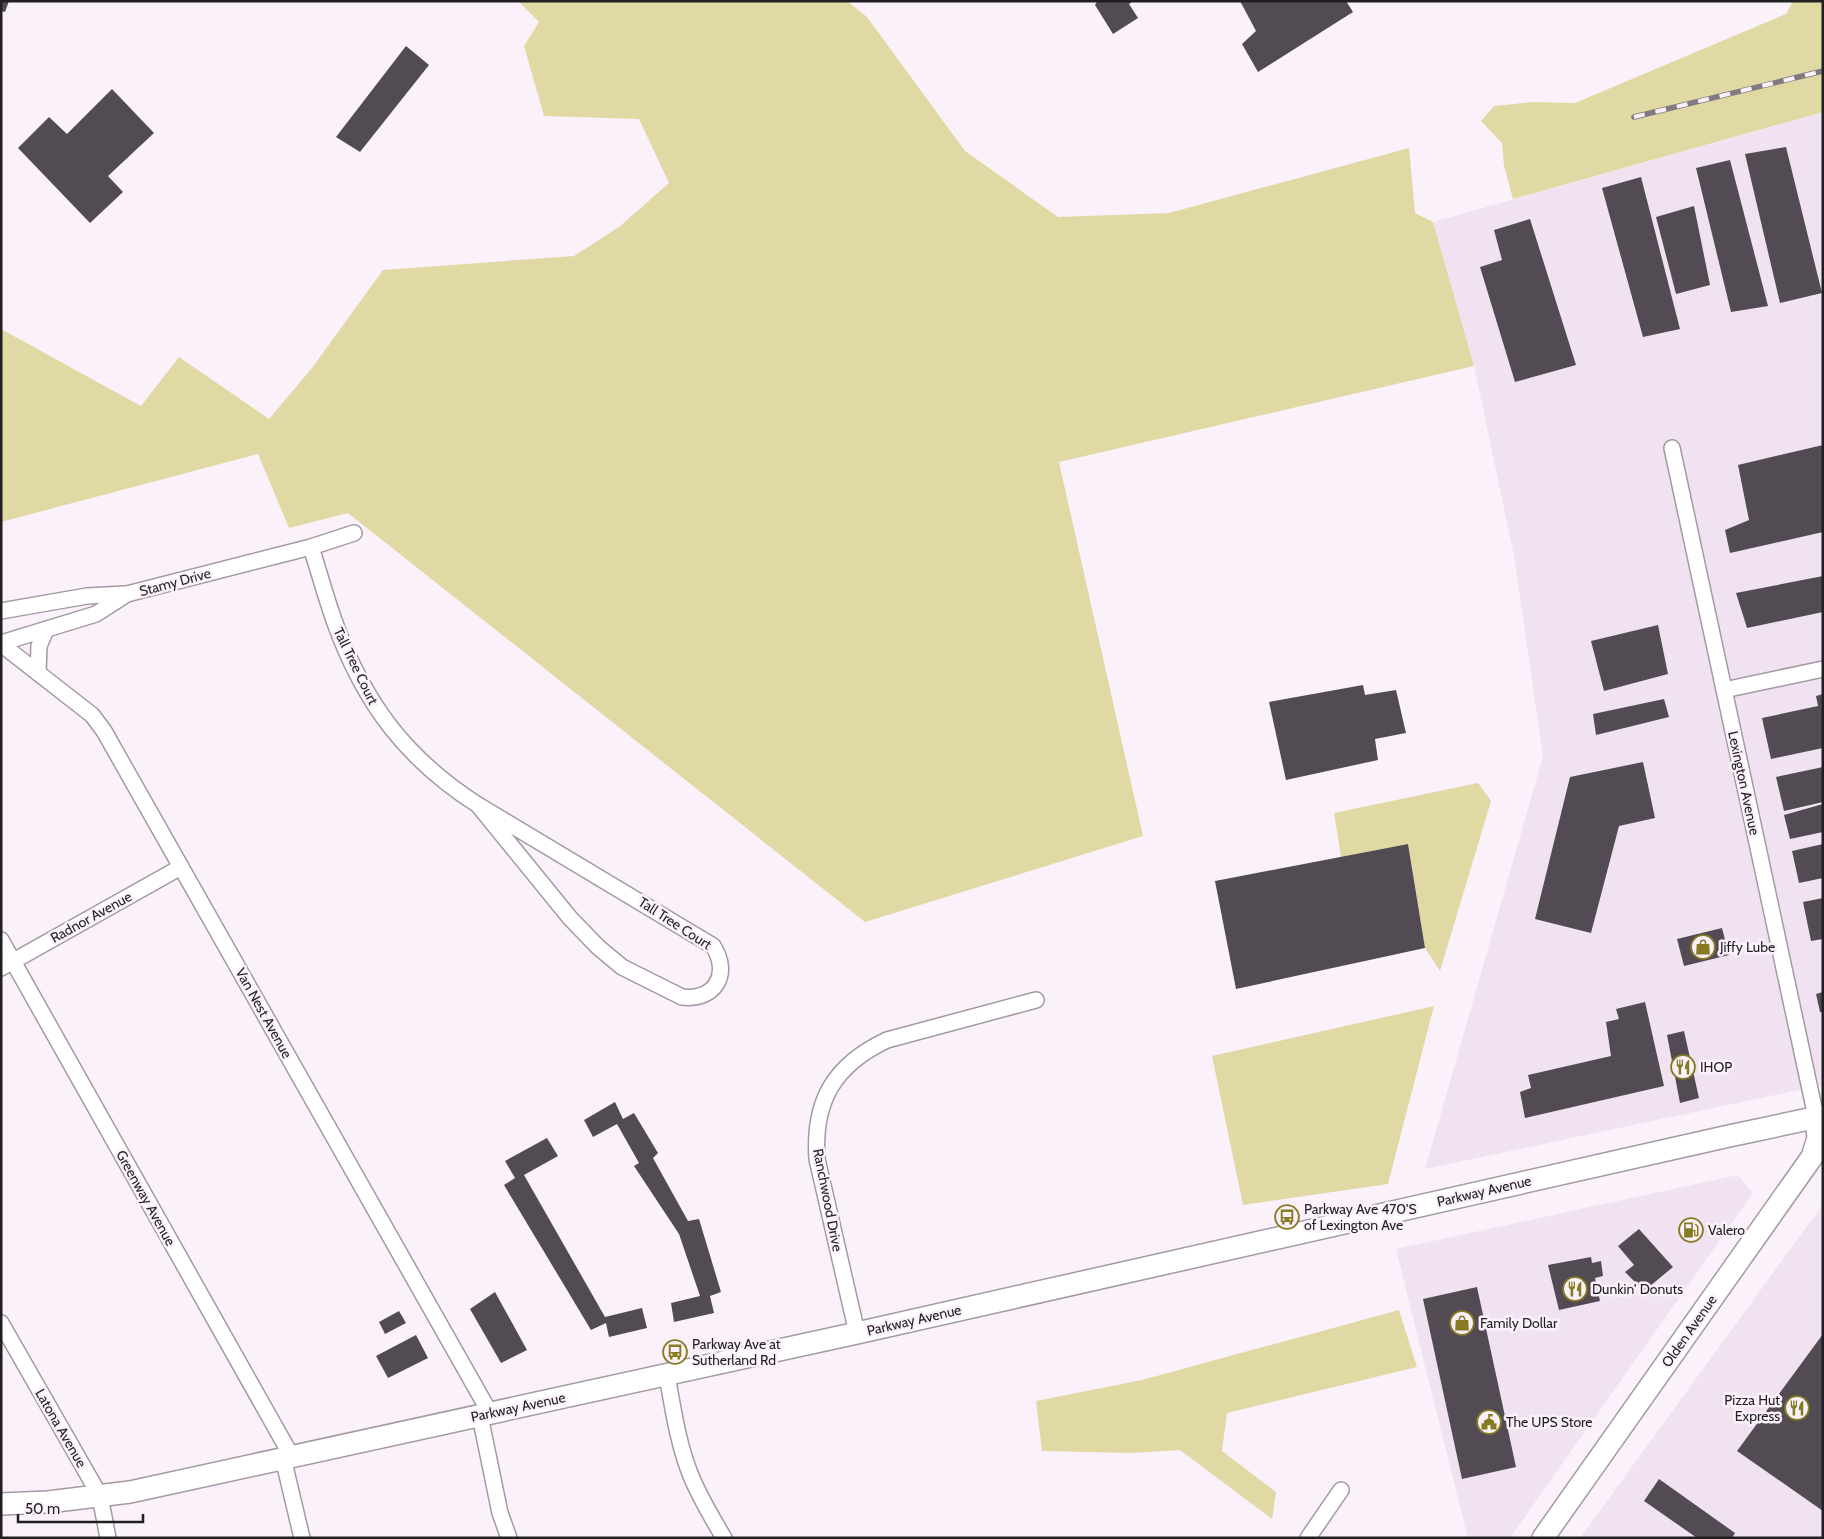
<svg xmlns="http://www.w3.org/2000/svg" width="1824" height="1539" font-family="Cabin,sans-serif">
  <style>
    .built { fill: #f1e2f1 }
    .green { fill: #e0d9a3 }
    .building { fill: #534b53 }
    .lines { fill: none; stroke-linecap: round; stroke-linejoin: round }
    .street-casing { stroke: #a39aa3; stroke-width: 18 }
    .secondary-casing { stroke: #a39aa3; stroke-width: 24 }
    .street { stroke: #fff; stroke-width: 15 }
    .secondary { stroke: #fff; stroke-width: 21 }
    .rail-casing { stroke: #817b81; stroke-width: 5.5 }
    .rail { stroke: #fbf1fb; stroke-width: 4; stroke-dasharray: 11; stroke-linecap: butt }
    .labels { text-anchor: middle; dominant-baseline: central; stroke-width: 5; stroke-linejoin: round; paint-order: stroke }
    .street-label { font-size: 14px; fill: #221f22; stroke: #fbf1fb }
    .poi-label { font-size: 14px; fill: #221f22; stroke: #fbf1fb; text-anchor: start }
  </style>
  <rect width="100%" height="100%" fill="#fbf1fb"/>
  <g class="built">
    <path d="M 1823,112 L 1823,1085 L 1425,1169 L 1543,756 L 1514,556 L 1474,366 L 1433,222 Z"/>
    <path d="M 1738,1175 L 1753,1193 L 1510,1538 L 1468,1538 L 1396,1249 Z"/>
    <path d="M 1823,1204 L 1823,1538 L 1580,1538 Z"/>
  </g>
  <g class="green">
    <path d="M 518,1 L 847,1 L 867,17 L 965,151 L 1058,217 L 1169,213 L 1409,148 L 1415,213 L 1433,222 L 1474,366 L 1059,462 L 1143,836 L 865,922 L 348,513 L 289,528 L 258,454 L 1,522 L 1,329 L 141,406 L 179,357 L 269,419 L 312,368 L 383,270 L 574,256 L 619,227 L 669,183 L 639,119 L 544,116 L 524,46 L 539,22 Z"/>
    <path d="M 1793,1 L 1823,1 L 1823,112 L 1513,199 L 1504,166 L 1502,143 L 1481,121 L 1494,106 L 1533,102 L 1575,103 L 1786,14 Z"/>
    <path d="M 1478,783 L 1491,801 L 1440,971 L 1425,948 L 1408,844 L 1341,857 L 1334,813 Z"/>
    <path d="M 1434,1006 L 1388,1184 L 1243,1205 L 1212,1056 Z"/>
    <path d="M 1399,1310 L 1417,1367 L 1227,1413 L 1222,1451 L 1276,1492 L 1272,1519 L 1180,1450 L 1131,1453 L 1042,1451 L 1036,1401 L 1142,1380 Z"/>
  </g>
  <g class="building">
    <path d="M 1,1 L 9,1 L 5,12 L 1,11 Z"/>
    <path d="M 1097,1 L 1133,1 L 1129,4 L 1138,18 L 1113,34 L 1095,5 Z"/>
    <path d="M 1240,1 L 1346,1 L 1353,12 L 1258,72 L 1242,44 L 1256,31 Z"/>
    <path d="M 406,46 L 429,65 L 360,152 L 336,137 Z"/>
    <path d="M 112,89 L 154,133 L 108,176 L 123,192 L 90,223 L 18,148 L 49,117 L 67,134 Z"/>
    <path d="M 1786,147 L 1822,293 L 1780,303 L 1745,154 Z"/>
    <path d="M 1730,160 L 1768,306 L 1731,312 L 1696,168 Z"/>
    <path d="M 1641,177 L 1680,329 L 1643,337 L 1602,188 Z"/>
    <path d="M 1694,206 L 1710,285 L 1676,294 L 1656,217 Z"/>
    <path d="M 1530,219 L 1576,365 L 1515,382 L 1480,267 L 1502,260 L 1494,230 Z"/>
    <path d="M 1823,445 L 1823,532 L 1730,553 L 1725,530 L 1749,520 L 1738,465 Z"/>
    <path d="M 1823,576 L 1823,612 L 1747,628 L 1736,593 Z"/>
    <path d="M 1658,625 L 1668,674 L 1604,691 L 1591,641 Z"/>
    <path d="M 1363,685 L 1365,695 L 1396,690 L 1406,733 L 1375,739 L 1378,760 L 1286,780 L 1269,702 Z"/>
    <path d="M 1823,694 L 1823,748 L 1771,759 L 1762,718 L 1818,706 L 1816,696 Z"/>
    <path d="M 1664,699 L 1669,717 L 1596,735 L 1593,714 Z"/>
    <path d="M 1643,762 L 1655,818 L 1619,826 L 1591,933 L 1535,919 L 1570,777 Z"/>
    <path d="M 1823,767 L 1823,802 L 1784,811 L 1776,777 Z"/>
    <path d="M 1823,804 L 1823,832 L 1790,839 L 1784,815 Z"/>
    <path d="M 1408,844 L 1425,948 L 1236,989 L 1215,881 Z"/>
    <path d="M 1823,844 L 1823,878 L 1799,883 L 1792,851 Z"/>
    <path d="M 1823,898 L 1823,939 L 1811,941 L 1803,902 Z"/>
    <path d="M 1722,928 L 1729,955 L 1684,966 L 1677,939 Z"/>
    <path d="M 1823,992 L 1823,1012 L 1820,1012 L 1816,994 Z"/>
    <path d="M 1645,1002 L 1664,1086 L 1525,1118 L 1520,1092 L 1531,1088 L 1528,1075 L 1611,1056 L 1606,1022 L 1619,1019 L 1616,1009 Z"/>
    <path d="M 1684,1031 L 1699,1098 L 1680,1103 L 1667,1035 Z"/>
    <path d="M 615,1102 L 623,1119 L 634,1113 L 658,1153 L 653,1158 L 688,1221 L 699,1219 L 721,1292 L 710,1296 L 714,1313 L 674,1322 L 671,1303 L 700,1296 L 679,1234 L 634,1166 L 639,1163 L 617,1124 L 593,1137 L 584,1120 Z"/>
    <path d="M 547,1138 L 558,1156 L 524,1175 L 605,1317 L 642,1308 L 647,1328 L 609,1337 L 606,1323 L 591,1330 L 504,1185 L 515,1178 L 505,1161 Z"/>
    <path d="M 1639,1229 L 1673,1267 L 1644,1291 L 1625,1272 L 1634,1265 L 1618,1246 Z"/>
    <path d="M 1591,1257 L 1592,1263 L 1601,1261 L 1603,1276 L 1595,1278 L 1600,1301 L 1559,1310 L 1548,1265 Z"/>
    <path d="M 1477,1287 L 1516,1467 L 1462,1479 L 1423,1299 Z"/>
    <path d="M 495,1292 L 527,1350 L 501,1363 L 470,1309 Z"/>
    <path d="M 399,1311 L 406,1323 L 385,1334 L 379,1322 Z"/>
    <path d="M 1823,1334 L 1823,1511 L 1737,1451 Z"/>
    <path d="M 416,1335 L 428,1358 L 388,1378 L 376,1356 Z"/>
    <path d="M 1659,1479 L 1735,1533 L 1732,1538 L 1697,1538 L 1644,1501 Z"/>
  </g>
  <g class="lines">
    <g class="street-casing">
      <g id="street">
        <path d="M 1672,448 L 1816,1117"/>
        <path d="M 311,547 C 319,572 326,598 335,623 C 364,703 406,759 478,805"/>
        <path d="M 1,611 L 87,596 L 125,594"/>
        <path d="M 1,643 L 96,614 L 127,594 L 311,547 L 354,533"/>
        <path d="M 1,644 L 92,715 L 104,731 L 490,1413"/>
        <path d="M 38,673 L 39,646 L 46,630"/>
        <path d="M 1724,690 L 1823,669"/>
        <path d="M 478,805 L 713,946 C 731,974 715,1001 682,997 L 622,967 L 598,947 L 570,918 Z"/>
        <path d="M 1,940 L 292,1457"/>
        <path d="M 1,968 L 181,867"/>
        <path d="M 1,1323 L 100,1496 L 108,1538"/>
        <path d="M 857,1333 L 817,1159 C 813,1101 834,1065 887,1040 L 1036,1000"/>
        <path d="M 667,1375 C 673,1409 678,1444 691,1476 C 700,1498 712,1518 724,1538"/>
        <path d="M 480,1416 L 500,1513 L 509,1538"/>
        <path d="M 283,1458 L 302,1538"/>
        <path d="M 1308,1538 L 1341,1490"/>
      </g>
    </g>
    <g class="secondary-casing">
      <g id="secondary">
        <path d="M 1,1504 L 48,1502 L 130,1492 L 857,1333 L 1729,1136 L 1823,1116"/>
        <path d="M 1543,1538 L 1812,1157 L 1818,1138 L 1816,1117"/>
      </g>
    </g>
    <use href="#street" class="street"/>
    <use href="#secondary" class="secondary"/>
    <g class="rail-casing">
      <path id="rail" d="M 1634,117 L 1823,71"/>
    </g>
    <use href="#rail" class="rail"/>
  </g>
  <defs>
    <g id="shop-ring" transform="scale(1.25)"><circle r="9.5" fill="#fbf1fb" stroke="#877b21" stroke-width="1.5"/><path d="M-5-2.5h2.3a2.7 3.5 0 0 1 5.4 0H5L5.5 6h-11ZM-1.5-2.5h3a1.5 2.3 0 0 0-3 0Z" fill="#877b21"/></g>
    <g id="restaurant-ring" transform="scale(1.25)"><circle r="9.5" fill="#fbf1fb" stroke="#877b21" stroke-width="1.5"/><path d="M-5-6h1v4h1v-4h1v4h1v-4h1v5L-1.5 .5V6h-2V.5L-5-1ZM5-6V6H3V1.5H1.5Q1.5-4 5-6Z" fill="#877b21"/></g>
    <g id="bus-ring" transform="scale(1.25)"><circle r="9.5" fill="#fbf1fb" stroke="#877b21" stroke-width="1.5"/><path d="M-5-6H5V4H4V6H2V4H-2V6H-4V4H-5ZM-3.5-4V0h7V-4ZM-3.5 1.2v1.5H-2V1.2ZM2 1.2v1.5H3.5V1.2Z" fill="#877b21"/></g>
    <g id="fuel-ring" transform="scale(1.25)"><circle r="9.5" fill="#fbf1fb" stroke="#877b21" stroke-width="1.5"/><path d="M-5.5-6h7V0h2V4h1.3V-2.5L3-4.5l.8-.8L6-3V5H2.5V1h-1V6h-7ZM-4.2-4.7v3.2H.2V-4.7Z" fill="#877b21"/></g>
    <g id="civic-ring" transform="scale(1.25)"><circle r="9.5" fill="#fbf1fb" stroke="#877b21" stroke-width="1.5"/><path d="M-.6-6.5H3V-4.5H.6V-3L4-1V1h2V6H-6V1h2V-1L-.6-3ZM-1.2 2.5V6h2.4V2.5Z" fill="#877b21"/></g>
  </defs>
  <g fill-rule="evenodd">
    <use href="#shop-ring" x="1703" y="947"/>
    <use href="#restaurant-ring" x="1683" y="1067"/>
    <use href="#bus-ring" x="1287" y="1217"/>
    <use href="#fuel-ring" x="1691" y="1230"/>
    <use href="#restaurant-ring" x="1575" y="1289"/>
    <use href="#shop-ring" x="1462" y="1323"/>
    <use href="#bus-ring" x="675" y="1352"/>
    <use href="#restaurant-ring" x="1797" y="1408"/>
    <use href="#civic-ring" x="1489" y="1422"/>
  </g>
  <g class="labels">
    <g class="street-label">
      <text transform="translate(175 582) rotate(-15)">Stamy Drive</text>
      <text transform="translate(356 666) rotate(64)">Tall Tree Court</text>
      <text transform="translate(1744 783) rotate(78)">Lexington Avenue</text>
      <text transform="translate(91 917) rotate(-29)">Radnor Avenue</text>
      <text transform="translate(675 923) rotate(33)">Tall Tree Court</text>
      <text transform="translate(264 1013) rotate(61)">Van Nest Avenue</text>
      <text transform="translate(1484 1191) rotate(-13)">Parkway Avenue</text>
      <text transform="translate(146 1198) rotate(61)">Greenway Avenue</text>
      <text transform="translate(828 1200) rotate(79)">Ranchwood Drive</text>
      <text transform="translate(914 1320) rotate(-13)">Parkway Avenue</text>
      <text transform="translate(1689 1331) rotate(-55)">Olden Avenue</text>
      <text transform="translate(518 1407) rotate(-12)">Parkway Avenue</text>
      <text transform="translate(61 1428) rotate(60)">Latona Avenue</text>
    </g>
    <g class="poi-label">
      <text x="1720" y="947">Jiffy Lube</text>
      <text x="1700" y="1067">IHOP</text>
      <text x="1304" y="1209">Parkway Ave 470'S<tspan x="1304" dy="16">of Lexington Ave</tspan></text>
      <text x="1708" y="1230">Valero</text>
      <text x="1592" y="1289">Dunkin' Donuts</text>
      <text x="1480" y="1323">Family Dollar</text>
      <text x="692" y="1344">Parkway Ave at<tspan x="692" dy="16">Sutherland Rd</tspan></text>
      <text x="1780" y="1400" text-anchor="end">Pizza Hut<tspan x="1780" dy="16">Express</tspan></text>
      <text x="1506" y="1422">The UPS Store</text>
    </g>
  </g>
  <rect width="1824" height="1539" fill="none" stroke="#221f22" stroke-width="5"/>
  <path d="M18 1514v8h125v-8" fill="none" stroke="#221f22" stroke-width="2.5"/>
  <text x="25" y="1514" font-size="15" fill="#221f22" stroke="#fbf1fb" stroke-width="4" paint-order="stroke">50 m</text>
</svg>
